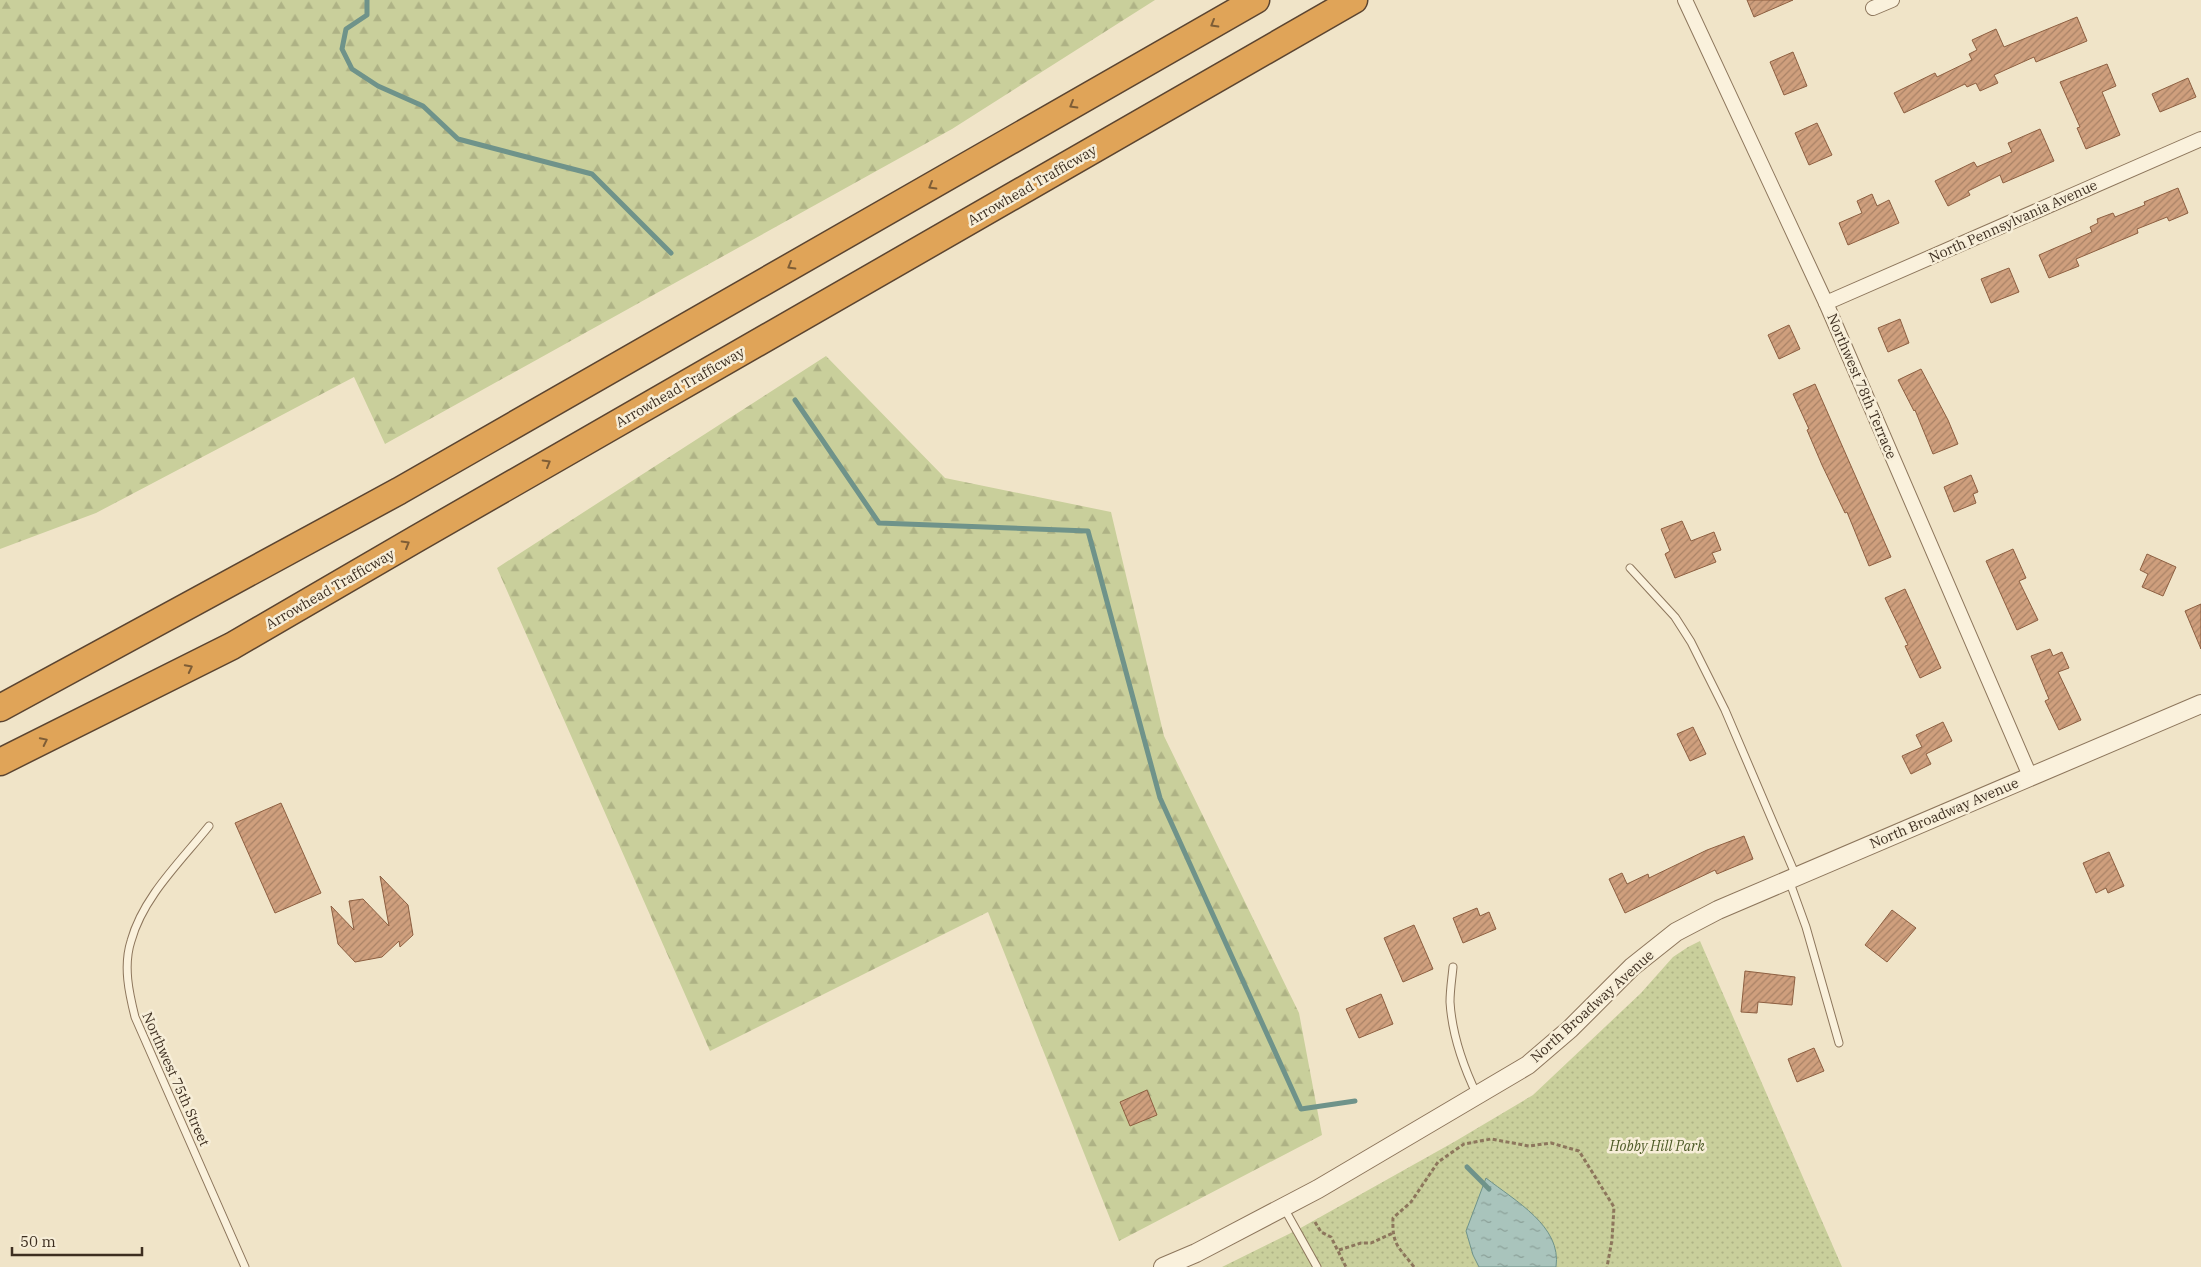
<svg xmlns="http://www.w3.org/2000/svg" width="2201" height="1267" font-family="'IBM Plex Serif',serif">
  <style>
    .forest { fill: url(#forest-firs) }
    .park { fill: url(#park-dots) }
    .water { fill: url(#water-ripples); stroke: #6f938a }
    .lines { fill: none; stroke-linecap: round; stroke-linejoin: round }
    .stream { stroke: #6f938a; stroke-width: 5 }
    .building { fill: url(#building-hatch); stroke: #8d5f41 }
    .service-casing { stroke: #8d765c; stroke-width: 9 }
    .minor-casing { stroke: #8d765c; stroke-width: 16 }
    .tertiary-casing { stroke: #8d765c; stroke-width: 20 }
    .motorway-casing { stroke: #5b4430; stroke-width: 29 }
    .path { stroke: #8d765c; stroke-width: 3; stroke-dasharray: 4 2.5; stroke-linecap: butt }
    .service { stroke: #faf1dc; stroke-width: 7 }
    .minor { stroke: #faf1dc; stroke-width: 14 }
    .tertiary { stroke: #faf1dc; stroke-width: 18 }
    .motorway { stroke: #e0a458; stroke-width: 26 }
    .oneway { stroke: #7e5d36 }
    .labels { text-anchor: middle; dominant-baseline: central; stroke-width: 5; stroke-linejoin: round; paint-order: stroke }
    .street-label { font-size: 14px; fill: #3d2e20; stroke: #f7eed8 }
    .park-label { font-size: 14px; font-style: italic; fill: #4d5a26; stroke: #f7eed8 }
  </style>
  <defs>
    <pattern id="forest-firs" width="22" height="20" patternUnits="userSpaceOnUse" patternTransform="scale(1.25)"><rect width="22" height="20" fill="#c9cf9b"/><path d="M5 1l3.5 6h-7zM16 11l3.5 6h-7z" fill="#aeb285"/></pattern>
    <pattern id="park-dots" width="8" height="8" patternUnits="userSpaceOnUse" patternTransform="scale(1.25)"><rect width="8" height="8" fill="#c9cf9b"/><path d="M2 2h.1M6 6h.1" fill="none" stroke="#aeb285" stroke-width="1.8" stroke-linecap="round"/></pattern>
    <pattern id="water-ripples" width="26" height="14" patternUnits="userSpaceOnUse" patternTransform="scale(1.25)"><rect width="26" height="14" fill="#a9c4bc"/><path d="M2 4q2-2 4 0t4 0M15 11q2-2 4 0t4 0" fill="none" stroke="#8ba098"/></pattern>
    <pattern id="building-hatch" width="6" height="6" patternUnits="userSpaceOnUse" patternTransform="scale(1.25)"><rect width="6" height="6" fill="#cf9f7d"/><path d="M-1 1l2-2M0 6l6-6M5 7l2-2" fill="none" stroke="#a98266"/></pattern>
  </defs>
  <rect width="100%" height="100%" fill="#f0e4c8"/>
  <g class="forest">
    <path d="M 0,0 L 1155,0 L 952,129 L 385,444 L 354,377 L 96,513 L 0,549 Z"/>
    <path d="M 826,356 L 945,478 L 1111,512 L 1164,736 L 1299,1013 L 1322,1135 L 1119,1241 L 988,912 L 710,1051 L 497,568 Z"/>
  </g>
  <path class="park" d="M 1700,941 L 1842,1267 L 1222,1267 L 1297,1230 L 1454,1142 L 1533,1095 L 1641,993 L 1673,957 L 1688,947 Z"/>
  <path class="water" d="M 1486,1178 C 1515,1201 1562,1226 1556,1267 L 1479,1267 L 1473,1255 L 1466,1231 Z"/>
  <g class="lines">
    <g class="stream">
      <path d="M 367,0 L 367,15 L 346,29 L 342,49 L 352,69 L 378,86 L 423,106 L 458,139 L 592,174 L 671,253"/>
      <path d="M 795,400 L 879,523 L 1088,531 L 1160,798 L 1301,1109 L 1355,1101"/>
      <path d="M 1467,1167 L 1489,1189"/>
    </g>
  </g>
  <g class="building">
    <path d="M 1747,0 L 1793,0 L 1754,17 Z"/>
    <path d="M 2077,17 L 2087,41 L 2036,62 L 2034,57 L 1994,75 L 1998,83 L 1980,91 L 1976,83 L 1967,87 L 1965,84 L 1904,113 L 1894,93 L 1935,73 L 1937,77 L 1972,60 L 1969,54 L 1977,50 L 1972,40 L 1996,29 L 2004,47 Z"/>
    <path d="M 1793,52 L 1807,86 L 1784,95 L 1770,62 Z"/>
    <path d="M 2107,64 L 2116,86 L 2102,92 L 2120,135 L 2086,149 L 2077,128 L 2080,127 L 2060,82 Z"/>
    <path d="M 2188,78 L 2196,97 L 2160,112 L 2152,94 Z"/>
    <path d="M 1817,123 L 1832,155 L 1809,165 L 1795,133 Z"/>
    <path d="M 2040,129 L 2054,161 L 2003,183 L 2000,175 L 1968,191 L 1970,195 L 1948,206 L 1935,181 L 1974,162 L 1977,167 L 2012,152 L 2008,143 Z"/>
    <path d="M 2178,188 L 2188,213 L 2169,221 L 2167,217 L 2137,229 L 2138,233 L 2076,259 L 2079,266 L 2049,278 L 2039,255 L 2092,232 L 2090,227 L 2098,223 L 2097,219 L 2113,213 L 2115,217 L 2145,205 L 2144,202 Z"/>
    <path d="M 1872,194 L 1877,206 L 1889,200 L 1899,223 L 1848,245 L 1839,223 L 1862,213 L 1857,201 Z"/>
    <path d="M 2009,268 L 2019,292 L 1991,303 L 1981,279 Z"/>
    <path d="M 1900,319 L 1909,343 L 1888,352 L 1878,328 Z"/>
    <path d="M 1789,325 L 1800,349 L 1779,359 L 1768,335 Z"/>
    <path d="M 1921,369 L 1948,420 L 1958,444 L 1933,454 L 1915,410 L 1914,411 L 1898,380 Z"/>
    <path d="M 1815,384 L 1891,557 L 1869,566 L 1847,512 L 1845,513 L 1822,465 L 1807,430 L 1809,429 L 1793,394 Z"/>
    <path d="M 1971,475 L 1978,492 L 1973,494 L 1976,503 L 1954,512 L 1944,487 Z"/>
    <path d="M 1682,521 L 1691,541 L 1714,532 L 1721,550 L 1712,553 L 1716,562 L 1675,578 L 1665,554 L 1670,551 L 1661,529 Z"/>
    <path d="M 2013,549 L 2026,578 L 2019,581 L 2038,620 L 2017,630 L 1986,561 Z"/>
    <path d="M 2147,554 L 2176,567 L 2163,596 L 2142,587 L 2148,574 L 2140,570 Z"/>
    <path d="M 1905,589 L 1941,668 L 1920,678 L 1905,646 L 1908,645 L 1885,598 Z"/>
    <path d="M 2201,604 L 2201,649 L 2185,611 Z"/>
    <path d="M 2050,649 L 2053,656 L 2062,652 L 2069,668 L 2058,672 L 2081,720 L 2059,730 L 2045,701 L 2049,699 L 2031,656 Z"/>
    <path d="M 1943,722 L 1952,741 L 1926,754 L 1931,764 L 1911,774 L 1902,756 L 1922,747 L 1916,735 Z"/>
    <path d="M 1693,727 L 1706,754 L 1690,761 L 1677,734 Z"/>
    <path d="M 281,803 L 321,893 L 275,913 L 235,823 Z"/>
    <path d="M 1744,836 L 1753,859 L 1717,874 L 1715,870 L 1625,913 L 1609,879 L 1622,873 L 1627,884 L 1648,874 L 1649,878 L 1707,850 Z"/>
    <path d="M 2109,852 L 2124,886 L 2108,893 L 2106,888 L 2096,893 L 2083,863 Z"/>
    <path d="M 380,876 L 408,905 L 413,935 L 400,947 L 399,941 L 382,957 L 355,962 L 338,944 L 331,906 L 354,930 L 349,901 L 363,899 L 389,926 Z"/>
    <path d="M 1477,908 L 1480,916 L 1489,912 L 1496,929 L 1463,943 L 1453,918 Z"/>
    <path d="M 1892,910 L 1916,928 L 1887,962 L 1865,945 Z"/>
    <path d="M 1414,925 L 1433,969 L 1403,982 L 1384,938 Z"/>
    <path d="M 1745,971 L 1795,977 L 1792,1005 L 1758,1002 L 1757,1013 L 1741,1012 Z"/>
    <path d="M 1381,994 L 1393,1024 L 1359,1038 L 1346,1009 Z"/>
    <path d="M 1814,1048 L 1824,1071 L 1797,1082 L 1788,1059 Z"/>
    <path d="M 1147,1090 L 1157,1115 L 1130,1126 L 1120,1102 Z"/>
  </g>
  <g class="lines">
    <g class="service-casing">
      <g id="service">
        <path d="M 1630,568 L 1675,617 L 1691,642 L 1725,710 L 1796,876"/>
        <path d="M 209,826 C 181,861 143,897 131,941 C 123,966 129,993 135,1017 L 245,1267"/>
        <path d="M 1789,880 L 1806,927 L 1839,1043"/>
        <path d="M 1453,967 C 1452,978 1450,990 1450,1002 C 1452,1034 1463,1066 1477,1095"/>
        <path d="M 1284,1208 L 1317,1267"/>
      </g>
    </g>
    <g class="minor-casing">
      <g id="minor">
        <path d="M 1685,0 L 1826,303 L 2030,776"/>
        <path d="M 1873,8 L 1892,0"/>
        <path d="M 1826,303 L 2201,139"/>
      </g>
    </g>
    <g class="tertiary-casing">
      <path id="tertiary" d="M 1163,1267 L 1196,1253 L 1318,1189 L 1528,1065 L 1570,1029 L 1632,967 L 1676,932 L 1718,910 L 2201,704"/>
    </g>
    <g class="motorway-casing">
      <g id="motorway">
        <path d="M 0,708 L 399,491 L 1256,0"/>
        <path d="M 0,762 L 232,646 L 416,539 L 1354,0"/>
      </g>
    </g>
    <g class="path">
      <path d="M 1315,1222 L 1321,1232 L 1331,1237 L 1346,1267"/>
      <path d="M 1339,1250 L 1361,1243 L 1371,1243 L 1393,1233"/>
      <path d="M 1414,1267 C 1398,1246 1392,1245 1393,1218 L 1411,1202 L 1438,1162 L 1464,1144 L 1491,1139 L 1529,1146 L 1551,1143 L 1579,1151 L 1614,1207 L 1612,1240 L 1607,1267"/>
    </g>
    <use href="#service" class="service"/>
    <use href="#minor" class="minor"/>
    <use href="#tertiary" class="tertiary"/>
    <use href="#motorway" class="motorway"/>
  </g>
  <defs><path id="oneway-chevron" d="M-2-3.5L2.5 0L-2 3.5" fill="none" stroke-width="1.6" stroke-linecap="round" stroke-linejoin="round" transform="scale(1.25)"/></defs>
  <g class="oneway">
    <use href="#oneway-chevron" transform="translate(1214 24) rotate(150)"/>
    <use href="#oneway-chevron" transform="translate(1073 105) rotate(150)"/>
    <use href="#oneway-chevron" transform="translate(932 186) rotate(150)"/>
    <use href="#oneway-chevron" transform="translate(791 266) rotate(150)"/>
    <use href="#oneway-chevron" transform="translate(547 463) rotate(-30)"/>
    <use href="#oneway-chevron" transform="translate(406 544) rotate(-30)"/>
    <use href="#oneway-chevron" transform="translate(189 668) rotate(-27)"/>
    <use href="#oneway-chevron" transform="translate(44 741) rotate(-26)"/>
  </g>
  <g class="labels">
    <g class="street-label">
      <text transform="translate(1032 185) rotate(-30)">Arrowhead Trafficway</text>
      <text transform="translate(2013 221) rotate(-24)">North Pennsylvania Avenue</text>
      <text transform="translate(1862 386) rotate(67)">Northwest 78th Terrace</text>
      <text transform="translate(680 387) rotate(-30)">Arrowhead Trafficway</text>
      <text transform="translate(330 589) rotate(-30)">Arrowhead Trafficway</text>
      <text transform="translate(1944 813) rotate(-23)">North Broadway Avenue</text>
      <text transform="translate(1592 1006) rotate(-42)">North Broadway Avenue</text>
      <text transform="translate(176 1079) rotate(66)">Northwest 75th Street</text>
    </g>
    <g class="park-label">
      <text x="1657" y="1146">Hobby Hill Park</text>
    </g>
  </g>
  <path d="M12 1247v8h130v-8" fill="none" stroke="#3d2e20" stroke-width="2.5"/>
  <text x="20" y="1247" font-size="15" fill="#3d2e20" stroke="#f7eed8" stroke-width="4" paint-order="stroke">50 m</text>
</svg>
